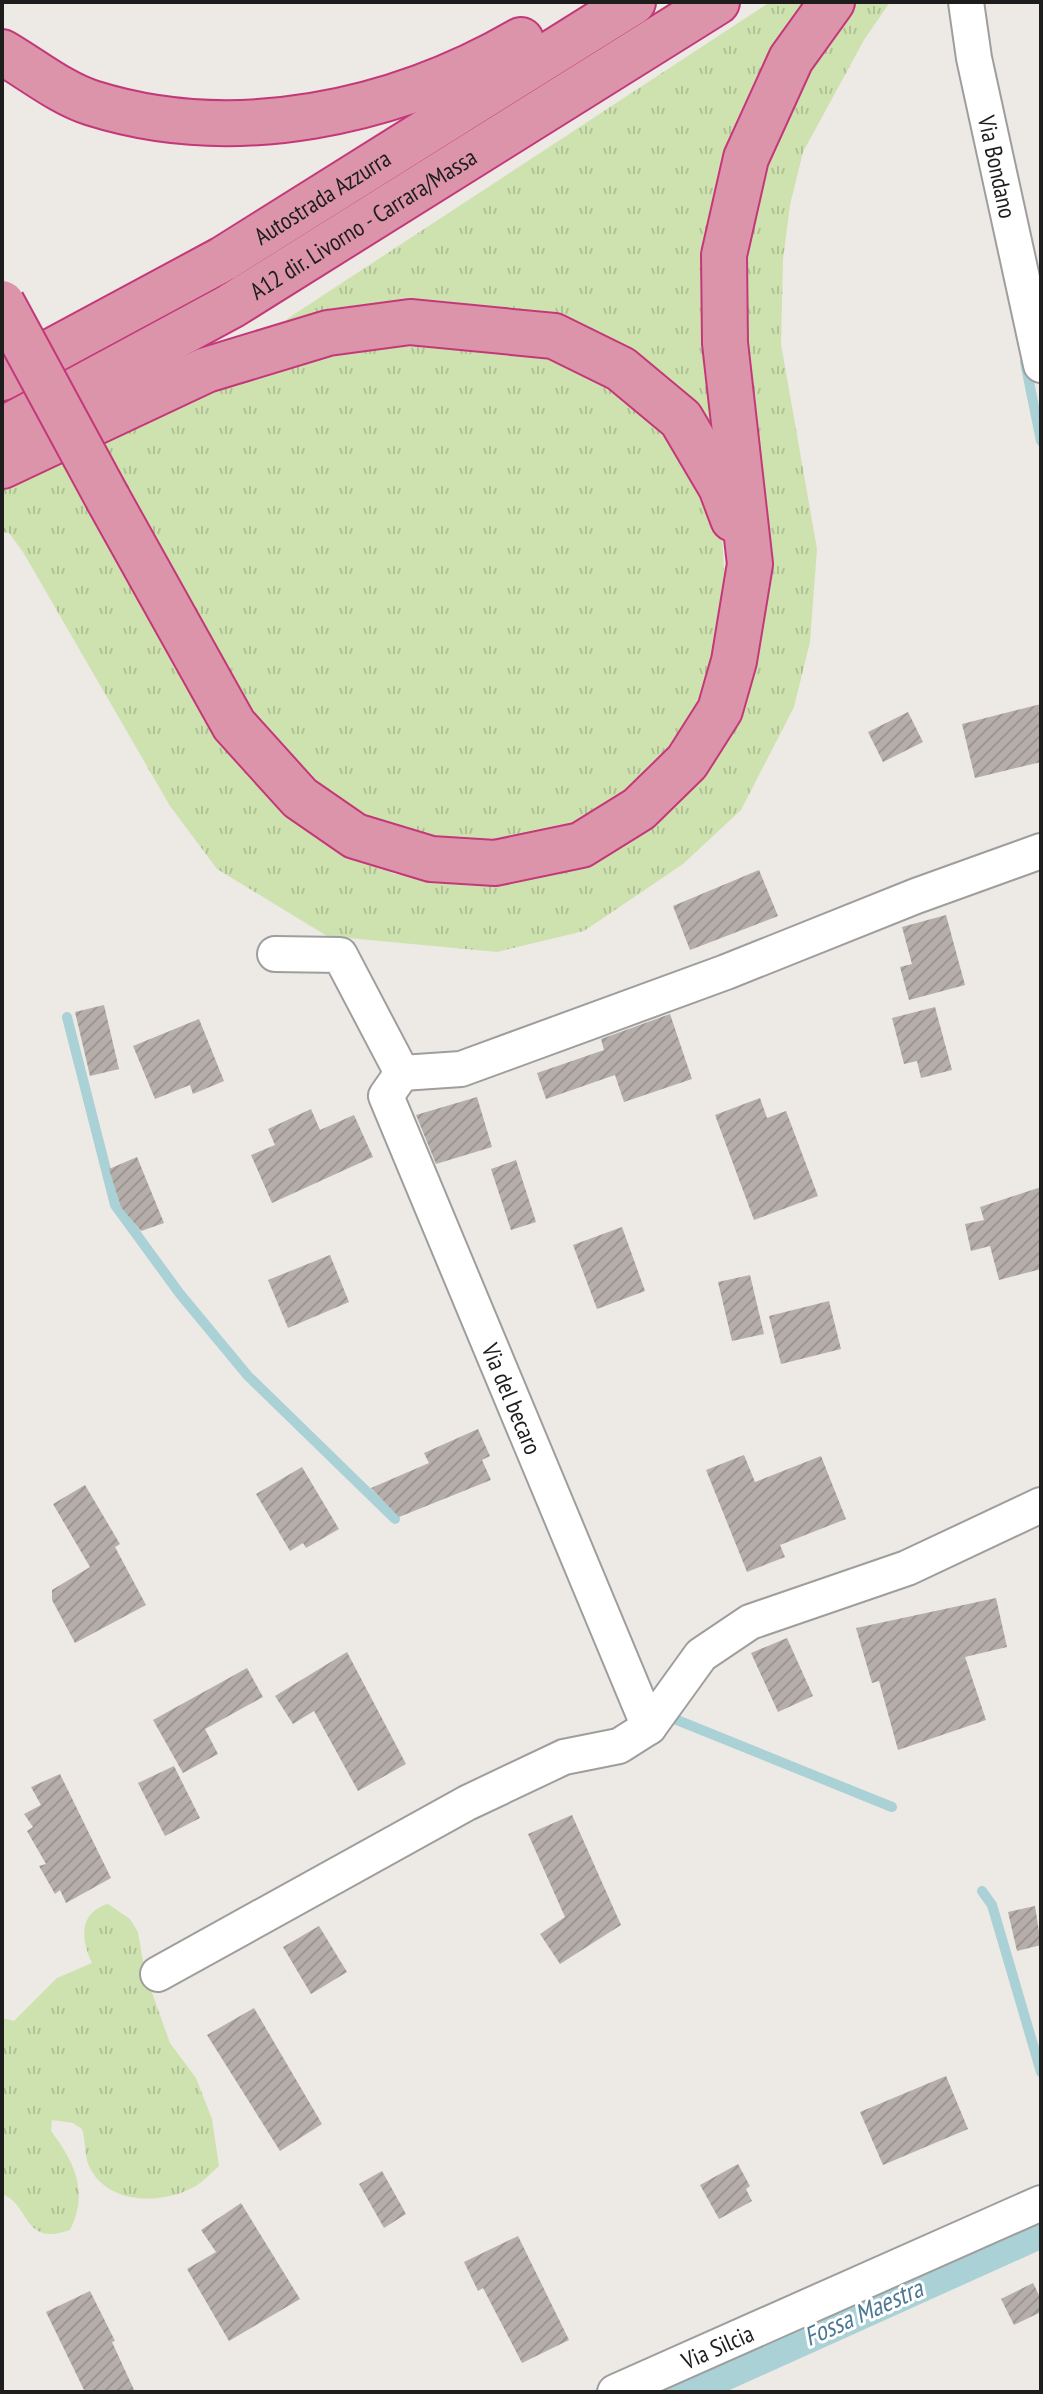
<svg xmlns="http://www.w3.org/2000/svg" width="1043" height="2394" font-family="'PT Sans Narrow',sans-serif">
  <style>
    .grass { fill: url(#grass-tufts) }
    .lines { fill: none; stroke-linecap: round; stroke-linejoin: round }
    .stream { stroke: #a9d1d6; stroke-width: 10 }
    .canal { stroke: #a9d1d6; stroke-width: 34 }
    .building { fill: url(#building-hatch) }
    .minor-casing { stroke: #9e9e9e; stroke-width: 38 }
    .highway-casing { stroke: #c4387a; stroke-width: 48 }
    .minor { stroke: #fff; stroke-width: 34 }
    .highway { stroke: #dc94ab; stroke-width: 44 }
    .highway-bridge-casing { stroke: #c4387a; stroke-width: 48; stroke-linecap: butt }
    .highway-bridge { stroke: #dc94ab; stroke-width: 44 }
    .labels { text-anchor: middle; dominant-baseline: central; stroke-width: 6; stroke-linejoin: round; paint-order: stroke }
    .street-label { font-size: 24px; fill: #1d1d1d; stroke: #fff }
    .water-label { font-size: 26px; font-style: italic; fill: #4e7994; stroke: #fff }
  </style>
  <defs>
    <pattern id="grass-tufts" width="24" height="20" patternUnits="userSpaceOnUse" patternTransform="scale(2)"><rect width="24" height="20" fill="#cee2af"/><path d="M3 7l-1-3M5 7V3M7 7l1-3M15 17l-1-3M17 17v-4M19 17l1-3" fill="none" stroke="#b0c196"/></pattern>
    <pattern id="building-hatch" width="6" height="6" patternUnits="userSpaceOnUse" patternTransform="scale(2)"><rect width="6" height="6" fill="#b6aeaa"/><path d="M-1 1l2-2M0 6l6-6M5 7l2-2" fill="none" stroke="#9c9592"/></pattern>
  </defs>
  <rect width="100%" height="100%" fill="#ede9e4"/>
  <g class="grass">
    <path d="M 770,2 L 813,2 L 749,118 L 722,443 L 562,323 L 496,306 L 407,306 L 286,324 L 287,319 Z"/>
    <path d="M 845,2 L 890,2 L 864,40 L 803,152 L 790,205 L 783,260 L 781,344 L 817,549 L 810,642 L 794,707 L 741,810 L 683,864 L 584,931 L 497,952 L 327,936 L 217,869 L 170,806 L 23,552 L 9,533 L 2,532 L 2,480 L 58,451 L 270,796 L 312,833 L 394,874 L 458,882 L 508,879 L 726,738 L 742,391 L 744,244 L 779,116 Z"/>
    <path d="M 424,333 L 558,352 L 672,428 L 722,535 L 727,615 L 714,678 L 691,721 L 653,771 L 615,805 L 558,832 L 493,848 L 379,827 L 328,801 L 252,720 L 99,437 L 232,373 Z"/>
    <path d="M 108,1904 L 130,1919 L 138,1932 L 145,1973 L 170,2043 L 196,2078 L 212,2119 L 219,2166 C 211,2173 203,2182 194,2187 C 161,2205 107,2205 89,2166 C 84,2155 86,2141 82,2129 L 73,2123 L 52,2120 L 51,2131 C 75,2163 89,2192 70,2230 C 22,2247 31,2205 2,2194 L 2,2018 L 14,2021 L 57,1978 L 92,1963 C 81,1940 78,1913 108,1904 Z"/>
  </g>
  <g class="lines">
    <g class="stream">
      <path d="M 1025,362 L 1041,441"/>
      <path d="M 67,1017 L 115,1205 L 180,1294 L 248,1376 L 395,1519"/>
      <path d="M 672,1718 L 892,1807"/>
      <path d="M 982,1891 L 992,1905 L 1041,2072"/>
    </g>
    <path class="canal" d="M 684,2392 L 1041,2231"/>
  </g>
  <g class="building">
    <path d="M 1041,704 L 1041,762 L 975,778 L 962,724 Z"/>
    <path d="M 908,712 L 923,742 L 883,762 L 868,732 Z"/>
    <path d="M 759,870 L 778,916 L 690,950 L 673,906 Z"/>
    <path d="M 946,915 L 965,985 L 909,1000 L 900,967 L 912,964 L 902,927 Z"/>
    <path d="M 104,1005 L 119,1069 L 90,1076 L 75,1012 Z"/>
    <path d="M 935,1007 L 952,1070 L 921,1078 L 917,1061 L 904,1064 L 892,1018 Z"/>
    <path d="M 670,1014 L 692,1079 L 624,1102 L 615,1075 L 546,1099 L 537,1073 L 604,1050 L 601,1039 Z"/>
    <path d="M 199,1019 L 224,1081 L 193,1094 L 190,1085 L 155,1099 L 133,1046 Z"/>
    <path d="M 477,1097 L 492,1147 L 436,1164 L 416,1115 Z"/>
    <path d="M 760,1098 L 767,1118 L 786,1111 L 818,1196 L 754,1220 L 715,1115 Z"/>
    <path d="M 311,1109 L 320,1130 L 354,1115 L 373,1157 L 272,1203 L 251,1155 L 275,1145 L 268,1129 Z"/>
    <path d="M 137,1157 L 164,1223 L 141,1231 L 121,1207 L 109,1169 Z"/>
    <path d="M 516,1160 L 536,1222 L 511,1230 L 491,1169 Z"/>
    <path d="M 1041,1187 L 1041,1269 L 999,1280 L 990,1246 L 971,1251 L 965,1224 L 984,1220 L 980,1207 Z"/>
    <path d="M 622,1227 L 645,1291 L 597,1309 L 573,1245 Z"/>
    <path d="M 330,1255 L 349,1302 L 288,1328 L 268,1280 Z"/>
    <path d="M 750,1275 L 764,1334 L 732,1341 L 718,1282 Z"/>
    <path d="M 829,1301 L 841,1349 L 781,1364 L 769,1316 Z"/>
    <path d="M 478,1429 L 490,1456 L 482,1460 L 491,1480 L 399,1517 L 371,1488 L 429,1463 L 424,1453 Z"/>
    <path d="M 744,1455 L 755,1482 L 821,1456 L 846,1519 L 780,1545 L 785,1557 L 747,1572 L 706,1470 Z"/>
    <path d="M 302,1467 L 339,1529 L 306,1548 L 303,1543 L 290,1551 L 256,1494 Z"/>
    <path d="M 85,1485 L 120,1544 L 115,1547 L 146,1605 L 75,1643 L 52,1600 L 52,1590 L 90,1567 L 53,1504 Z"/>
    <path d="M 996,1598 L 1007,1647 L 965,1657 L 986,1720 L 898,1750 L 879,1681 L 872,1683 L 856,1628 Z"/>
    <path d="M 787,1638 L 813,1696 L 778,1712 L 751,1653 Z"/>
    <path d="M 347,1652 L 406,1764 L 358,1791 L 314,1711 L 293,1724 L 275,1696 Z"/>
    <path d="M 247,1668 L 263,1697 L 205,1729 L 218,1754 L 183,1773 L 153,1720 Z"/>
    <path d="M 174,1766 L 200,1818 L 165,1836 L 138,1783 Z"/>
    <path d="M 60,1774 L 111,1878 L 66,1903 L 60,1890 L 55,1894 L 39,1866 L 46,1864 L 27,1831 L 33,1827 L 24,1814 L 41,1805 L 31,1787 Z"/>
    <path d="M 572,1815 L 621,1925 L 560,1964 L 540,1934 L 565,1917 L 528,1834 Z"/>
    <path d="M 1035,1906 L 1041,1945 L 1017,1951 L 1008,1912 Z"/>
    <path d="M 319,1926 L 347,1972 L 311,1994 L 283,1947 Z"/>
    <path d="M 254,2008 L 322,2124 L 280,2151 L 207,2035 Z"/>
    <path d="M 946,2076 L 968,2129 L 883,2165 L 860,2112 Z"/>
    <path d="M 738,2164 L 750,2186 L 746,2189 L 752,2201 L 719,2219 L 700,2185 Z"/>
    <path d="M 382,2171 L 406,2214 L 384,2228 L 359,2184 Z"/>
    <path d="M 241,2203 L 300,2299 L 229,2341 L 187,2269 L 216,2252 L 201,2230 Z"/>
    <path d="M 518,2236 L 569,2340 L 522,2363 L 483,2288 L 478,2291 L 464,2262 Z"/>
    <path d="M 1033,2283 L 1041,2299 L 1041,2312 L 1014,2325 L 1001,2299 Z"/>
    <path d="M 90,2291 L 115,2341 L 112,2342 L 135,2392 L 85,2392 L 46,2312 Z"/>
  </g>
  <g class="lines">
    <g class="minor-casing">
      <g id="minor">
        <path id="s1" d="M 966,2 L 974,58 L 1041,365"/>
        <path d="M 275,954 L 340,955 L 402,1073 L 461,1069 L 726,972 L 916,896 L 1041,851"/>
        <path id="s2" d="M 402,1073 L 386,1096 L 649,1727"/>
        <path d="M 158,1974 L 467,1803 L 564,1757 L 619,1746 L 649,1727 L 701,1655 L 750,1622 L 907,1568 L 1041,1505"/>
        <path id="s3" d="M 615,2392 L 1041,2203"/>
      </g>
    </g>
    <g class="highway-casing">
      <g id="highway">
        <path d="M 2,52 C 30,68 62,94 92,103 C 235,148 395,113 521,40"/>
        <path id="s4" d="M 2,378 L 223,259 L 633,2"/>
        <path id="s5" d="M 2,430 L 231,306 L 717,2"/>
        <path d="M 2,466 L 206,370 L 328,333 L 410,322 L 554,336 L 621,369 L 681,419 L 721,487 L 733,519"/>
        <path d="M 108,499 L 234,725 L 300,798 L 355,836 L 431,859 L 495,863 L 581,845 L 639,809 L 687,762 L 720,710 L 734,661 L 750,564 L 725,343 L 724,255 L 746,158 L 791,59 L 832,2"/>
      </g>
    </g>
    <use href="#minor" class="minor"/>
    <use href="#highway" class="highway"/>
    <g class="highway-bridge-casing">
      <path id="highway-bridge" d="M 2,303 L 108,499"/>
    </g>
    <use href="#highway-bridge" class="highway-bridge"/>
  </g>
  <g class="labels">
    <g class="street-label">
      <text stroke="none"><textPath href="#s1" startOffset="168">Via Bondano</textPath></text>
      <text stroke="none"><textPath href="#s4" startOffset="368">Autostrada Azzurra</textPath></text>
      <text stroke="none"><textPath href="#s5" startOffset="416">A12 dir. Livorno - Carrara/Massa</textPath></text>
      <text stroke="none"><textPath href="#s2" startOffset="356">Via del becaro</textPath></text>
      <text stroke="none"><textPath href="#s3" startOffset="112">Via Silcia</textPath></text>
    </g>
    <g class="water-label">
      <text transform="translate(863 2312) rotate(-24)">Fossa Maestra</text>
    </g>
  </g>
  <rect width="1043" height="2394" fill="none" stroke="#1d1d1d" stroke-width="8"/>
</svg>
